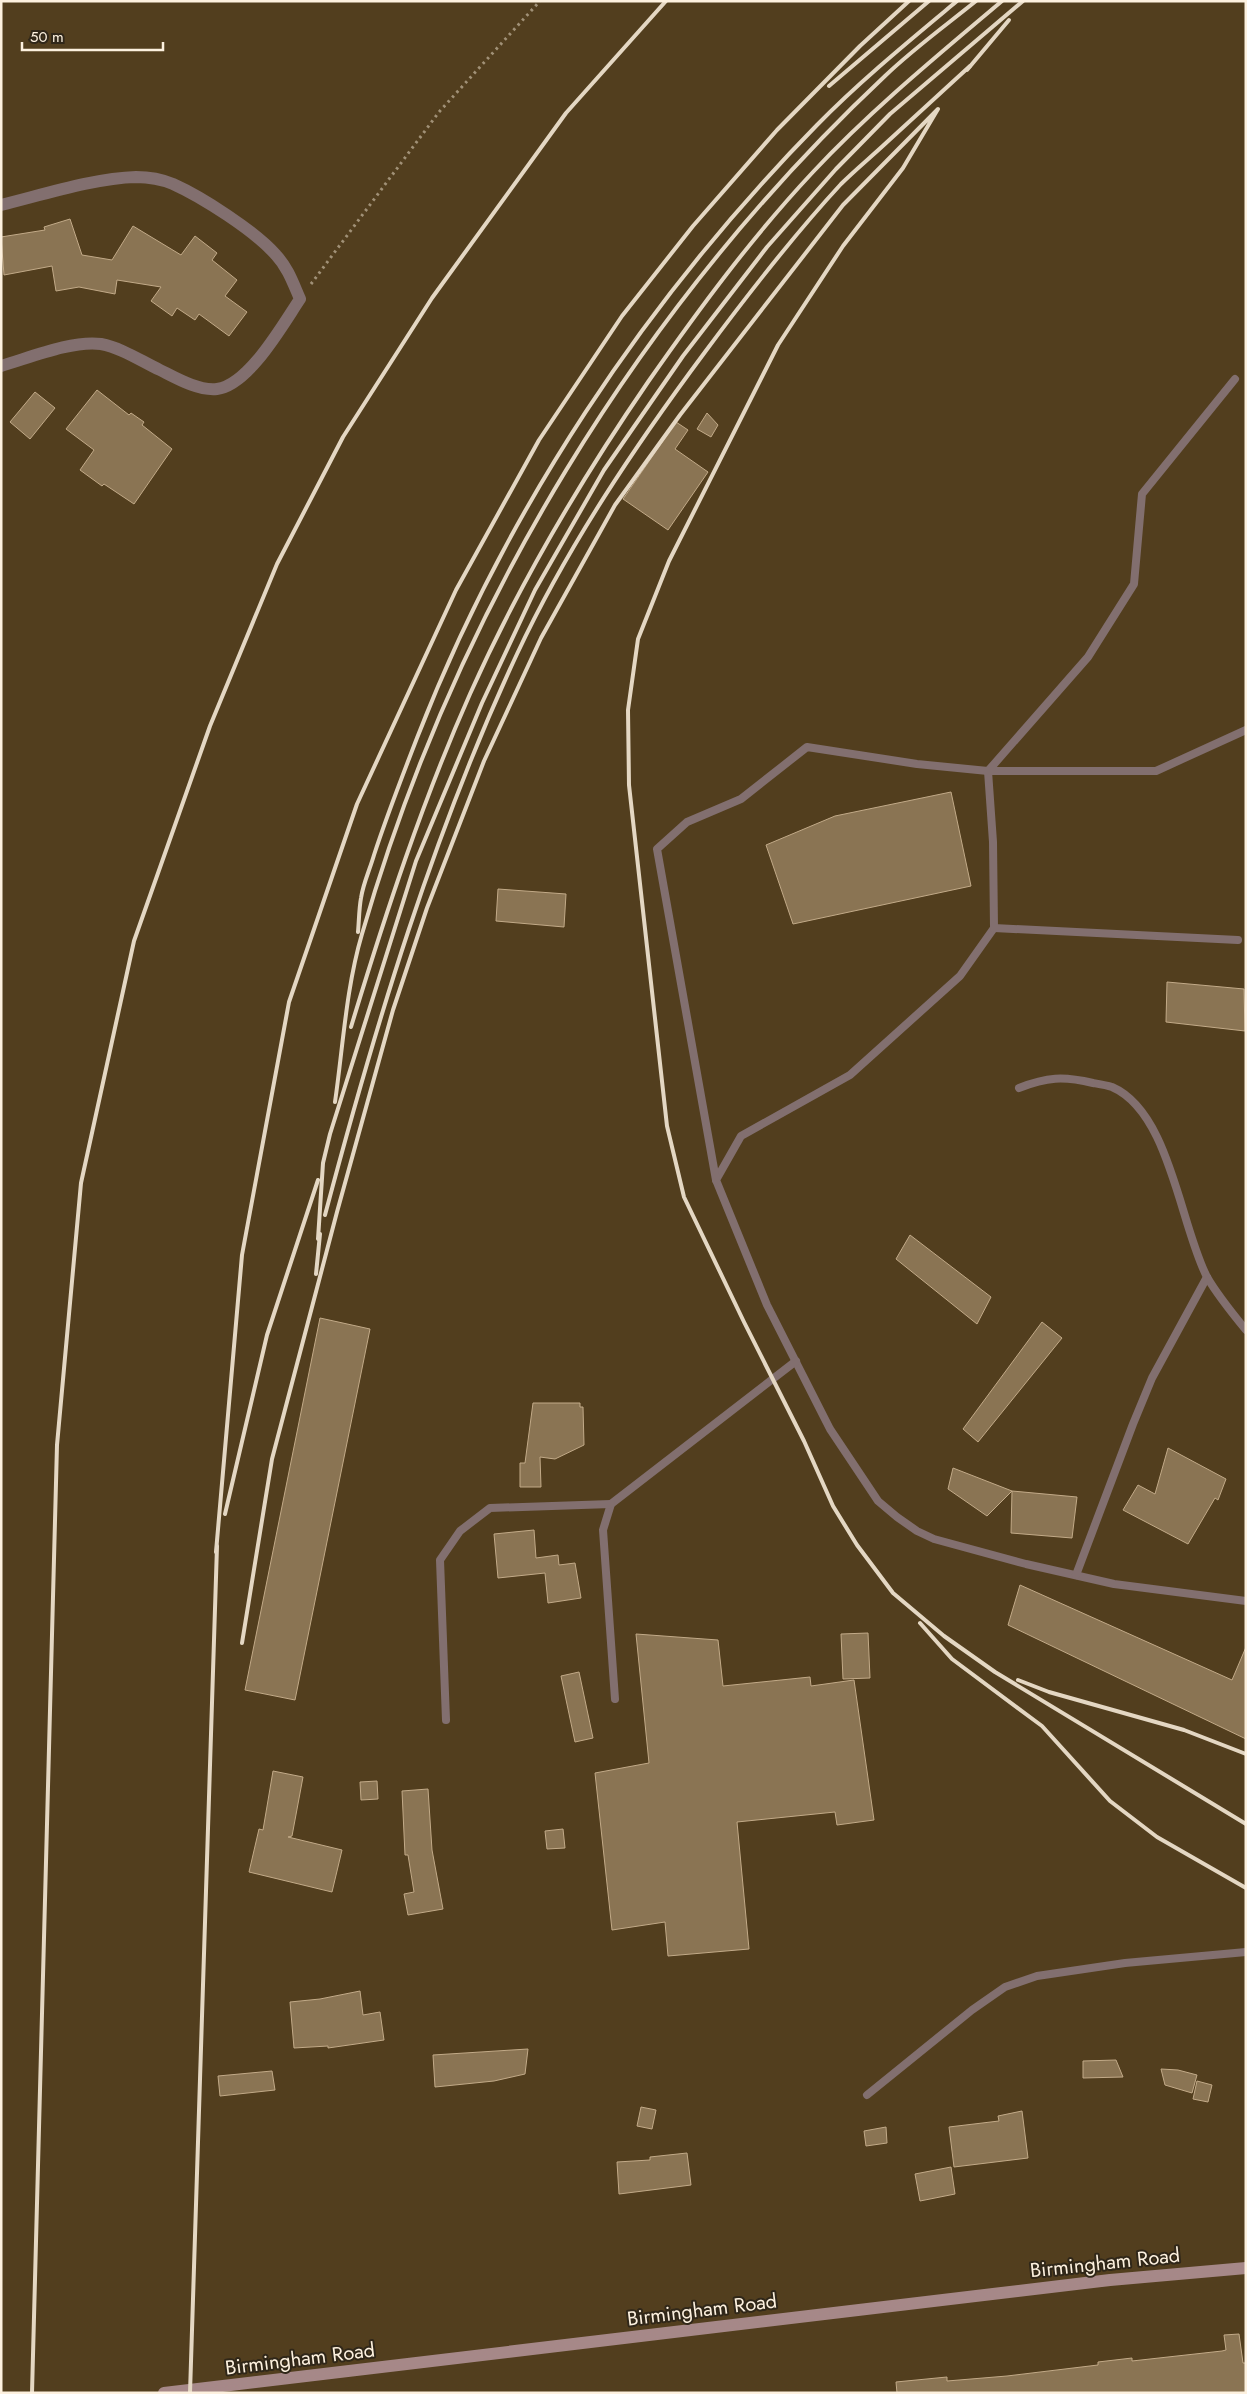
<svg xmlns="http://www.w3.org/2000/svg" width="1247" height="2394" font-family="Jost,sans-serif">
  <style>
    .building { fill: #8a7453; stroke: #c2aa88 }
    .lines { fill: none; stroke-linecap: round; stroke-linejoin: round }
    .path { stroke: #a19177; stroke-width: 3; stroke-dasharray: 2.5 4; stroke-linecap: butt }
    .lane { stroke: #826f6f; stroke-width: 8 }
    .street { stroke: #826f6f; stroke-width: 12 }
    .secondary { stroke: #a68888; stroke-width: 12 }
    .rail { stroke: #e4d7c3; stroke-width: 4 }
    .labels { text-anchor: middle; dominant-baseline: central; stroke-width: 4; stroke-linejoin: round; paint-order: stroke }
    .street-label { font-size: 20px; fill: #fdf1df; stroke: #302719 }
  </style>
  <rect width="100%" height="100%" fill="#523e1e"/>
  <g class="building">
    <path d="M 70,219 L 82,255 L 112,260 L 133,226 L 181,255 L 195,236 L 217,253 L 212,260 L 237,280 L 225,296 L 247,312 L 229,336 L 199,314 L 195,320 L 177,308 L 172,316 L 151,301 L 161,287 L 117,280 L 115,294 L 79,287 L 56,291 L 52,266 L 4,275 L 1,237 L 45,230 L 44,227 Z"/>
    <path d="M 97,390 L 129,415 L 131,413 L 144,422 L 142,425 L 172,449 L 134,504 L 104,484 L 102,486 L 80,470 L 94,450 L 66,429 Z"/>
    <path d="M 35,392 L 55,408 L 30,439 L 10,422 Z"/>
    <path d="M 707,413 L 718,425 L 711,437 L 697,429 Z"/>
    <path d="M 676,422 L 688,430 L 675,449 L 708,472 L 668,530 L 623,499 Z"/>
    <path d="M 951,792 L 971,886 L 793,924 L 766,845 L 835,816 Z"/>
    <path d="M 498,889 L 566,894 L 564,927 L 496,921 Z"/>
    <path d="M 1167,982 L 1244,989 L 1245,1031 L 1166,1022 Z"/>
    <path d="M 910,1235 L 991,1297 L 977,1324 L 896,1259 Z"/>
    <path d="M 320,1318 L 370,1329 L 295,1700 L 245,1690 Z"/>
    <path d="M 1042,1322 L 1062,1338 L 978,1442 L 963,1429 Z"/>
    <path d="M 533,1403 L 580,1403 L 580,1407 L 583,1407 L 584,1445 L 555,1459 L 540,1457 L 541,1487 L 520,1487 L 520,1463 L 525,1463 Z"/>
    <path d="M 1168,1448 L 1226,1479 L 1218,1500 L 1215,1498 L 1188,1544 L 1123,1510 L 1138,1485 L 1155,1494 Z"/>
    <path d="M 953,1468 L 1012,1491 L 987,1516 L 948,1489 Z"/>
    <path d="M 1012,1491 L 1077,1497 L 1072,1538 L 1011,1533 Z"/>
    <path d="M 534,1530 L 536,1558 L 558,1555 L 559,1565 L 575,1563 L 581,1598 L 548,1603 L 545,1573 L 498,1578 L 494,1534 Z"/>
    <path d="M 1020,1585 L 1232,1680 L 1246,1647 L 1246,1739 L 1008,1625 Z"/>
    <path d="M 868,1633 L 870,1678 L 843,1679 L 841,1634 Z"/>
    <path d="M 636,1634 L 718,1640 L 723,1686 L 810,1677 L 811,1686 L 854,1680 L 874,1820 L 837,1825 L 835,1812 L 737,1822 L 749,1949 L 668,1956 L 665,1922 L 612,1930 L 595,1773 L 649,1763 Z"/>
    <path d="M 579,1672 L 593,1738 L 575,1742 L 561,1676 Z"/>
    <path d="M 273,1771 L 303,1777 L 292,1836 L 288,1837 L 342,1850 L 332,1892 L 249,1872 L 259,1829 L 263,1830 Z"/>
    <path d="M 377,1781 L 378,1799 L 361,1800 L 360,1782 Z"/>
    <path d="M 428,1789 L 432,1850 L 443,1909 L 408,1915 L 404,1894 L 414,1892 L 408,1855 L 405,1855 L 402,1791 Z"/>
    <path d="M 563,1829 L 565,1848 L 547,1849 L 545,1831 Z"/>
    <path d="M 360,1991 L 363,2015 L 380,2012 L 384,2040 L 328,2048 L 328,2046 L 294,2048 L 290,2002 L 320,1999 Z"/>
    <path d="M 528,2049 L 525,2074 L 494,2081 L 435,2087 L 433,2055 Z"/>
    <path d="M 1116,2060 L 1123,2077 L 1083,2078 L 1083,2061 Z"/>
    <path d="M 1161,2069 L 1178,2070 L 1197,2075 L 1192,2093 L 1165,2085 Z"/>
    <path d="M 272,2071 L 275,2090 L 220,2096 L 218,2076 Z"/>
    <path d="M 1197,2081 L 1212,2085 L 1208,2102 L 1193,2099 Z"/>
    <path d="M 641,2107 L 656,2110 L 652,2129 L 637,2126 Z"/>
    <path d="M 1022,2111 L 1028,2158 L 954,2167 L 949,2127 L 999,2121 L 998,2116 Z"/>
    <path d="M 886,2127 L 887,2143 L 866,2146 L 864,2131 Z"/>
    <path d="M 687,2153 L 691,2185 L 619,2194 L 617,2162 L 650,2160 L 650,2157 Z"/>
    <path d="M 951,2167 L 955,2194 L 920,2201 L 915,2174 Z"/>
    <path d="M 1239,2334 L 1243,2363 L 1246,2363 L 1246,2393 L 897,2393 L 896,2382 L 947,2377 L 947,2381 L 1007,2376 L 1098,2365 L 1098,2362 L 1132,2358 L 1132,2361 L 1222,2351 L 1226,2350 L 1224,2335 Z"/>
  </g>
  <g class="lines">
    <path class="path" d="M 311,284 L 439,112 L 540,1"/>
    <g class="lane">
      <path d="M 1235,379 L 1142,494 L 1134,584 L 1088,657 L 988,771 L 993,842 L 994,928 L 960,976 L 850,1075 L 741,1136 L 716,1180 L 767,1305 L 830,1429 L 878,1501 L 897,1517 L 917,1531 L 934,1539 L 1026,1564 L 1114,1584 L 1246,1601"/>
      <path d="M 994,928 L 1238,940"/>
      <path d="M 1019,1088 C 1047,1077 1063,1076 1093,1083 C 1099,1084 1106,1085 1112,1087 C 1170,1112 1180,1225 1207,1277 C 1218,1296 1232,1313 1246,1330"/>
      <path d="M 716,1180 L 657,849 L 687,822 L 741,799 L 807,747 L 917,764 L 988,771 L 1156,771 L 1246,730"/>
      <path d="M 1076,1575 L 1133,1424 L 1152,1378 L 1207,1277"/>
      <path d="M 615,1699 L 603,1530 L 611,1504 L 796,1361"/>
      <path d="M 446,1720 L 440,1560 L 460,1531 L 490,1508 L 611,1504"/>
      <path d="M 867,2095 L 972,2010 L 1005,1987 L 1037,1976 L 1125,1963 L 1246,1952"/>
    </g>
    <path class="street" d="M 1,205 C 42,195 95,178 136,177 C 148,177 161,179 173,184 C 202,197 255,231 276,255 C 288,268 293,283 300,299 C 283,324 249,385 217,389 C 198,391 176,378 160,370 C 141,361 122,348 101,344 C 72,340 29,358 1,366"/>
    <path class="secondary" d="M 164,2393 L 1110,2280 L 1246,2268"/>
    <g class="rail">
      <path d="M 967,70 L 1009,20"/>
      <path d="M 829,86 L 929,1"/>
      <path d="M 358,932 C 359,921 359,909 361,898 C 363,884 370,869 374,855 C 387,815 402,777 417,738 C 505,511 646,299 817,125 C 860,81 909,41 957,1"/>
      <path d="M 351,1027 C 385,915 422,802 470,694 C 519,584 580,481 648,382 C 699,309 752,237 813,172 C 871,110 937,56 1002,1"/>
      <path d="M 335,1102 C 343,1047 346,988 362,934 C 456,609 638,308 885,76 C 913,49 945,26 976,1"/>
      <path d="M 325,1215 C 376,1023 433,834 517,654 C 567,547 635,446 705,352 C 748,294 792,237 841,184 C 855,170 871,157 886,143 C 914,117 942,92 970,66"/>
      <path d="M 318,1239 L 323,1163 L 330,1134 L 416,861 L 482,703 L 535,590 L 604,470 L 683,356 L 767,247 L 836,169 L 890,114 L 1023,1"/>
      <path d="M 316,1274 L 320,1234"/>
      <path d="M 225,1514 L 267,1335 L 318,1180"/>
      <path d="M 216,1552 L 242,1255 L 289,1002 L 357,804 L 456,590 L 539,440 L 622,316 L 693,226 L 777,130 L 860,46 L 909,1"/>
      <path d="M 920,1623 L 952,1659 L 1042,1726 L 1110,1801 L 1157,1837 L 1246,1888"/>
      <path d="M 242,1643 L 272,1459 L 337,1212 L 393,1010 L 427,908 L 484,761 L 541,638 L 615,505 L 680,415 L 843,205 L 938,109 L 903,168 L 843,246 L 778,345 L 669,561 L 638,639 L 628,710 L 629,785 L 667,1126 L 684,1197 L 744,1322 L 804,1441 L 833,1506 L 857,1545 L 893,1593 L 944,1636 L 995,1672 L 1246,1824"/>
      <path d="M 1018,1680 L 1049,1692 L 1184,1730 L 1246,1754"/>
      <path d="M 32,2393 L 57,1445 L 81,1183 L 134,941 L 210,726 L 277,564 L 343,437 L 432,298 L 566,113 L 666,1"/>
      <path d="M 190,2393 L 217,1546"/>
    </g>
  </g>
  <g class="labels">
    <g class="street-label">
      <text transform="translate(1105 2263) rotate(-6)">Birmingham Road</text>
      <text transform="translate(702 2310) rotate(-7)">Birmingham Road</text>
      <text transform="translate(300 2359) rotate(-7)">Birmingham Road</text>
    </g>
  </g>
  <rect width="1247" height="2394" fill="none" stroke="#fdf1df" stroke-width="5"/>
  <path d="M22 42v8h141v-8" fill="none" stroke="#fdf1df" stroke-width="2.5"/>
  <text x="30" y="42" font-size="15" fill="#fdf1df" stroke="#302719" stroke-width="4" paint-order="stroke">50 m</text>
</svg>
